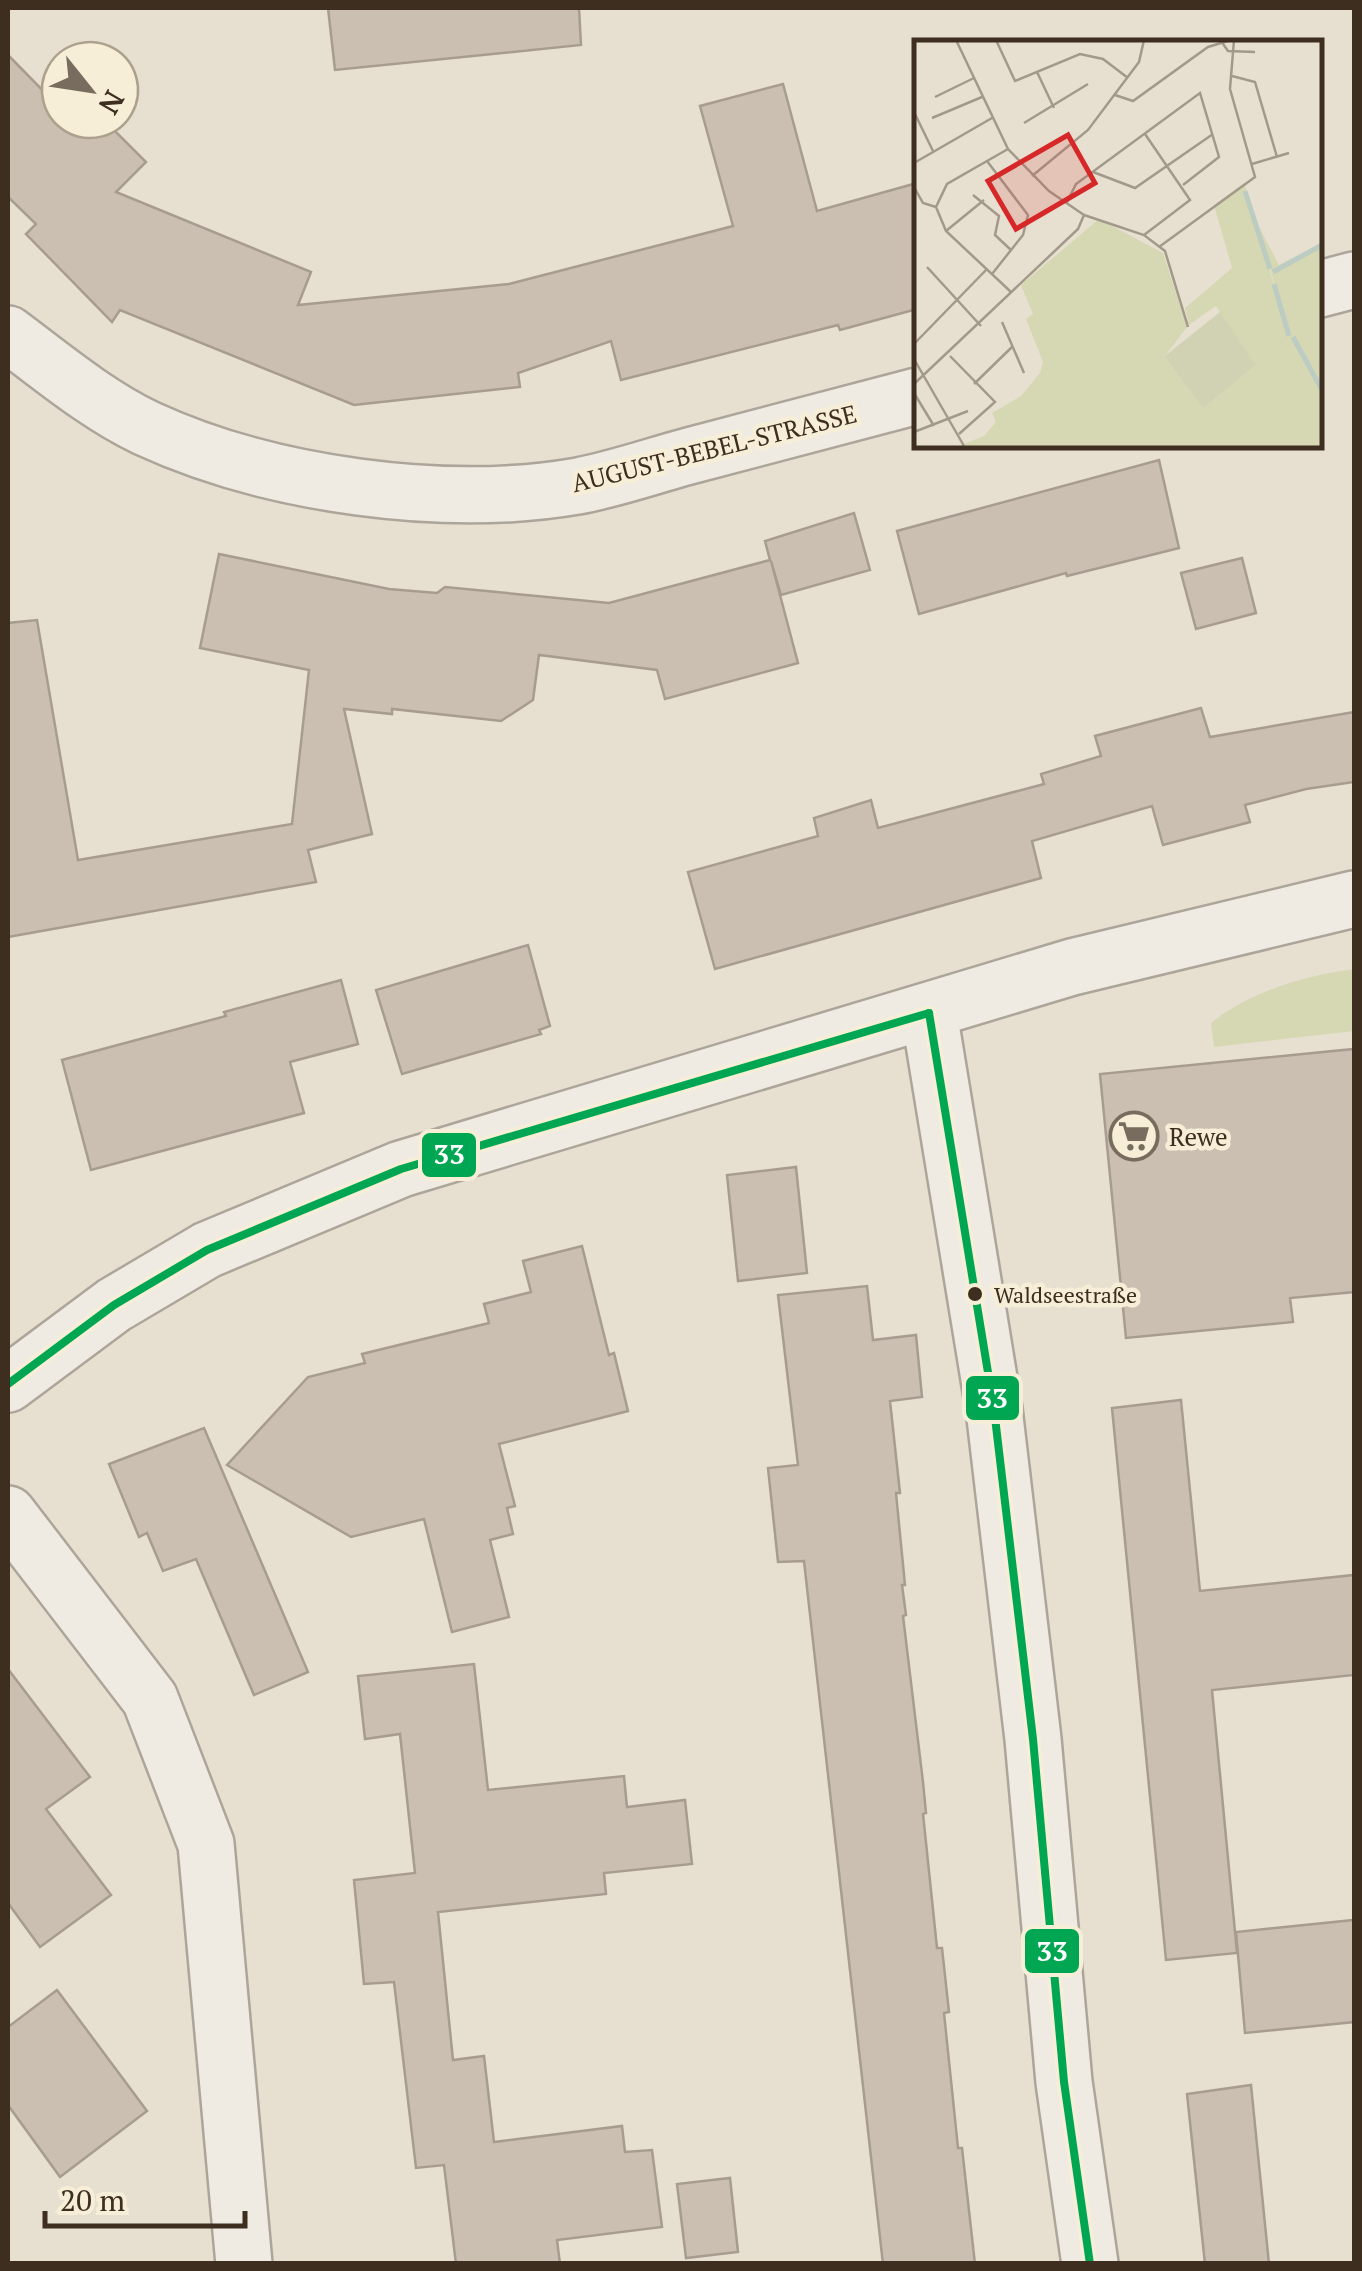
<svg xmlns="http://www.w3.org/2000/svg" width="1362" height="2271" font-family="'PT Serif',serif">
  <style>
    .green { fill: #d6d7b3 }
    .building { fill: #cbbfb2; stroke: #a89c90; stroke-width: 2.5 }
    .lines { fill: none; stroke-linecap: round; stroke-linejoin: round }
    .minor-casing { stroke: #ada599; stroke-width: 60 }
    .minor { stroke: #efebe3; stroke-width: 55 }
    .bus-1-casing { stroke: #f7eed8; stroke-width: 15 }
    .bus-1 { stroke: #00a651; stroke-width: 8 }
    .bus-dot { fill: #3d2e20; stroke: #f7eed8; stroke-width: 4 }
    .labels { text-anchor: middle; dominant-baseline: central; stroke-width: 9; stroke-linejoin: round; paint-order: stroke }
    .bus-label { font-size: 22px; fill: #3d2e20; stroke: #f7eed8; text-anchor: start }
    .street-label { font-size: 25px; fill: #3d2e20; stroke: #f7eed8 }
    .poi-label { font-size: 25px; fill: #3d2e20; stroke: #f7eed8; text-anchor: start }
    .inset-river { fill: none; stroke: #bcccc2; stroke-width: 5 }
    .inset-road { fill: none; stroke: #a3998a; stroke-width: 2.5 }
    .view { fill: #d62828; fill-opacity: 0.15; stroke: #d62828; stroke-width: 5 }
    .inset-edge { fill: none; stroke: #3d2e20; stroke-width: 5 }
    .line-badge { stroke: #f7eed8; stroke-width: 4 }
    .badge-label { font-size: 28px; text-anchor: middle; font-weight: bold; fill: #fff }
  </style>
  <rect width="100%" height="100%" fill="#e7e0d1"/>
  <path class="green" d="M 1354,969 L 1354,1031 L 1214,1047 L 1211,1023 C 1249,992 1306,975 1354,969 Z"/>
  <g class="building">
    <path d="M 328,8 L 579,8 L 581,45 L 335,70 Z"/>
    <path d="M 8,55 L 60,108 L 60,120 L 104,120 L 146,162 L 116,192 L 311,272 L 298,305 L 509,284 L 733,226 L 700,106 L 783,84 L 817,211 L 917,183 L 917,309 L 840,330 L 838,325 L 621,380 L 611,341 L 518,373 L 520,387 L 354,405 L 120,310 L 112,322 L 26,234 L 36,224 L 8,197 Z"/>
    <path d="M 1159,460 L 1179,548 L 1067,576 L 1066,573 L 919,614 L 897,531 Z"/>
    <path d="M 854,513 L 870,570 L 781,595 L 771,561 L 798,663 L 665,699 L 657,670 L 539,655 L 533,700 L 501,721 L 392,709 L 392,714 L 344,709 L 372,834 L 308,850 L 316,882 L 8,937 L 8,623 L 37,620 L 78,860 L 292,824 L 309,670 L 200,648 L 219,554 L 389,589 L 437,593 L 445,587 L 609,603 L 770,560 L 765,541 Z"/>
    <path d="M 1242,558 L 1256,613 L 1196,629 L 1181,573 Z"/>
    <path d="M 1201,708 L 1210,737 L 1354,712 L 1354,782 L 1306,789 L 1245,805 L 1250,822 L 1163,845 L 1152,806 L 1032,841 L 1041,878 L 715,969 L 688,872 L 818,836 L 814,818 L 871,800 L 878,828 L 1044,784 L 1041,774 L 1101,756 L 1095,736 Z"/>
    <path d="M 528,945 L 550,1026 L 539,1030 L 541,1034 L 402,1074 L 376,990 Z"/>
    <path d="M 341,980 L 358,1044 L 290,1062 L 304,1113 L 91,1170 L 62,1060 L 226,1016 L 224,1012 Z"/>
    <path d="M 1354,1049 L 1354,1292 L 1290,1298 L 1293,1322 L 1126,1338 L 1100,1074 Z"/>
    <path d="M 796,1167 L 807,1273 L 738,1281 L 727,1175 Z"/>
    <path d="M 582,1246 L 609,1355 L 614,1353 L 628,1411 L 499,1444 L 515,1506 L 507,1508 L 513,1534 L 490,1540 L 509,1617 L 452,1632 L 424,1519 L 351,1537 L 227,1465 L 308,1377 L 365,1363 L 362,1354 L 489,1323 L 484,1304 L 531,1292 L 523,1261 Z"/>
    <path d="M 867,1286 L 873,1340 L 916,1335 L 922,1397 L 890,1401 L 900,1493 L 896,1493 L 905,1585 L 902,1585 L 906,1615 L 903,1616 L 923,1782 L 926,1813 L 923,1814 L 937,1948 L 942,1948 L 949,2012 L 944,2013 L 958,2148 L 962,2148 L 975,2264 L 883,2264 L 804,1561 L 778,1562 L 768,1468 L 798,1465 L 778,1295 Z"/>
    <path d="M 1181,1400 L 1200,1591 L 1354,1575 L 1354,1675 L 1212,1690 L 1237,1953 L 1166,1960 L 1112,1408 Z"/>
    <path d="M 204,1428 L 308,1672 L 254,1695 L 196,1559 L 163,1571 L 147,1533 L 139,1537 L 109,1464 Z"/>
    <path d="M 474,1664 L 488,1790 L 624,1776 L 627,1807 L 685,1800 L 692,1864 L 604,1873 L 606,1894 L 438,1912 L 453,2060 L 484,2056 L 494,2142 L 622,2126 L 625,2152 L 652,2150 L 662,2227 L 557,2240 L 560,2264 L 456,2264 L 444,2165 L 416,2168 L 394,1982 L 364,1984 L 354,1880 L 415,1873 L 400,1734 L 365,1739 L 358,1676 Z"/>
    <path d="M 8,1669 L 90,1777 L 46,1809 L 111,1895 L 40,1947 L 8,1903 Z"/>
    <path d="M 1354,1920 L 1354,2022 L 1245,2033 L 1236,1932 Z"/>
    <path d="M 57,1990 L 147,2111 L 60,2177 L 8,2105 L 8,2027 Z"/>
    <path d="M 1251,2085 L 1269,2264 L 1205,2264 L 1187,2094 Z"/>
    <path d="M 730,2178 L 738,2252 L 686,2258 L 677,2184 Z"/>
  </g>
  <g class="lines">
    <g class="minor-casing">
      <g id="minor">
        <path d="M 1320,289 L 1354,280"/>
        <path d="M 8,334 C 52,367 96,404 146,428 C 269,485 445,509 578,486 C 615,479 652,466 689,456 C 765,436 841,416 917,396"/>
        <path d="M 929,1013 L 994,1409 L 1033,1739 L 1064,2082 L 1090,2264"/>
        <path d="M 8,1384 L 114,1305 L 207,1250 L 401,1169 L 1072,967 L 1354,899"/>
        <path d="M 8,1514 L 150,1699 L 206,1844 L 244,2264"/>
      </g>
    </g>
    <use href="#minor" class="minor"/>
    <g class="bus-1-casing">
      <g id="bus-1">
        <path d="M 929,1013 L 994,1409 L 1033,1739 L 1064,2082 L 1090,2264"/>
        <path d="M 8,1384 L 114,1305 L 207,1250 L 401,1169 L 929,1013"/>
      </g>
    </g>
    <use href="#bus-1" class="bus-1"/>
  </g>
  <defs>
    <g id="supermarket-ring" transform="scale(2.5)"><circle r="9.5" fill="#f7eed8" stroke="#786c5e" stroke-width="1.5"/><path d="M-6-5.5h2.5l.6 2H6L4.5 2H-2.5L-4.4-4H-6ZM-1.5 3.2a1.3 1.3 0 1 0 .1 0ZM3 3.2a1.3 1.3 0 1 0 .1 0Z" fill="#786c5e"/></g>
  </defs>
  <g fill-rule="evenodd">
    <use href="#supermarket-ring" x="1134" y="1136"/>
  </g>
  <circle class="bus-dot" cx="975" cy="1294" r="9"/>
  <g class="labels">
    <g class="bus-label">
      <text x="994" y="1294">Waldseestraße</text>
    </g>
    <g class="street-label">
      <text transform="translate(714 448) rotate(-14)">AUGUST-BEBEL-STRASSE</text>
    </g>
    <g class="poi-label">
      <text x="1169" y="1136">Rewe</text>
    </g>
  </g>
  <g transform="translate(914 40)">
    <rect width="408" height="408" fill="#e7e0d1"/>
    <path d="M 330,143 L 375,296 L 343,183 L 365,225 L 407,203 L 407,407 L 42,407 L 70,396 L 82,382 L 78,373 L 107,356 L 126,333 L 129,322 L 112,279 L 119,274 L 107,245 L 185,179 L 249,213 L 273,287 L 251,316 L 340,325 L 302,266 L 275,285 L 271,268 L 318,228 L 300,165 Z" fill="#d6d7b3"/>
    <path d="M 306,272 L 341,325 L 289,368 L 251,316 Z" fill="#d1d1b3"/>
    <path class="inset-river" d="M 331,151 L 356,229M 359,232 L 408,205M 360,244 L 375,296M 379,297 L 408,350"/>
    <path class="inset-road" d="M 42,0 L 94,109 L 135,151 L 170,175M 82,0 L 101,41 L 166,14 L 189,19 L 214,38M 307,1 L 314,11 L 341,12M 123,32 L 140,68M 318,36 L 341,42 L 363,117M 201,55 L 219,61 L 294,7 L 317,0M 21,57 L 60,38M 0,72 L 19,111M 18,78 L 68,57M 110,83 L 174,44M 94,109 L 33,144 L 22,167 L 32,191 L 97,252M 73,121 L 114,175 L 109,195 L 78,234M 0,123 L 78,78M 338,124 L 375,113M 179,132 L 221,148 L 299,94M 118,136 L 174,90 L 225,22 L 230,0M 0,147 L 9,163 L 22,167M 59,155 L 85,176 L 81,195 L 97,210M 153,162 L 162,144 L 286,53 L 305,117 L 269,145M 170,175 L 230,195 L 251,211 L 274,287M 32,191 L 70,160M 230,195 L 276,160 L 231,94M 245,207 L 341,137 L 316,49 L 320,0M 13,227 L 67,286M 88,282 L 110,333M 0,304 L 73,229M 36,316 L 81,362 L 45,394M 0,319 L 50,406M 0,344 L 164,189 L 170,175M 60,344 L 99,306M 0,353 L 20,386M 0,392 L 54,371"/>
    <path class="view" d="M 154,95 L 181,143 L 102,189 L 74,141 Z"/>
    <rect width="408" height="408" class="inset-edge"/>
  </g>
  <g class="line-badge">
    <rect x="420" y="1131" width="58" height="48" rx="10" fill="#00a651"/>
    <rect x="964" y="1374" width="57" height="48" rx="10" fill="#00a651"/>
    <rect x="1023" y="1927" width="58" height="48" rx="10" fill="#00a651"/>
  </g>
  <g class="badge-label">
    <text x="449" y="1164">33</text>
    <text x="992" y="1408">33</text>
    <text x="1052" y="1961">33</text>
  </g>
  <rect width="1362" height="2271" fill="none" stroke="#3d2e20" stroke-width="20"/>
  <g transform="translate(90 90) rotate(120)"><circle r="48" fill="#f7eed8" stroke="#ada18e" stroke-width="2.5"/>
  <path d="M0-8L18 38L0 25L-18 38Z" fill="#786c5e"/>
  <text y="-15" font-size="28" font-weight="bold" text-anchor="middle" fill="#3d2e20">N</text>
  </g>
  <path d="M45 2211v15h200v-15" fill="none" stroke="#3d2e20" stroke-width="5"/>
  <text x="60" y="2211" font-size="30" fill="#3d2e20" stroke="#f7eed8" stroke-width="8" paint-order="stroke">20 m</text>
</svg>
